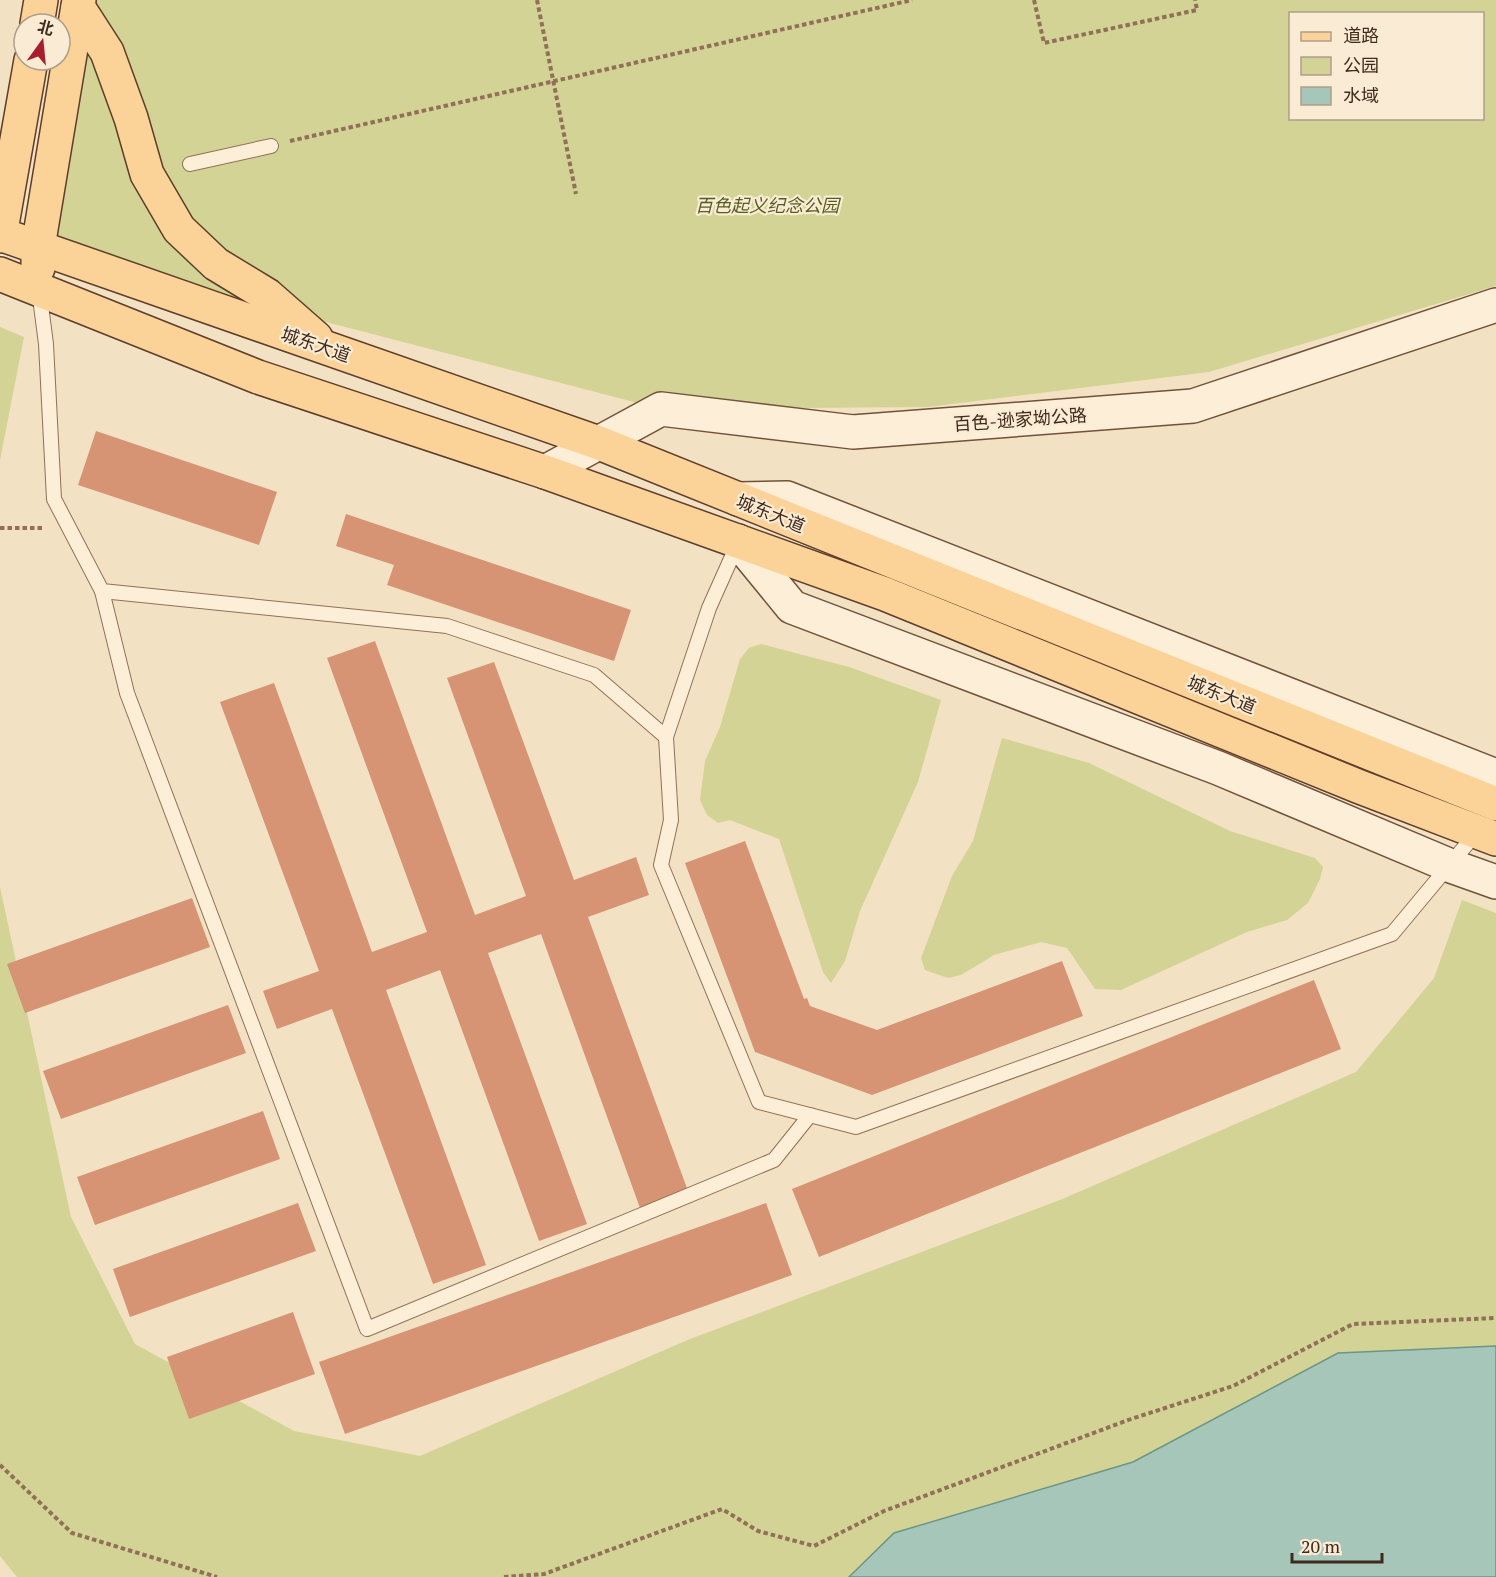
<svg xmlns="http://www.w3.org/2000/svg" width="1496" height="1577" font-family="'PT Serif','Noto Sans SC',serif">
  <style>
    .green { fill: #d2d395; fill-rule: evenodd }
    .water { fill: #a5c6b9; stroke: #6b9687; stroke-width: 1.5 }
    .building { fill: #d69474 }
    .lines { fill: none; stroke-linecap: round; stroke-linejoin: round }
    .lane-casing { stroke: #917057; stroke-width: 16 }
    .secondary-casing { stroke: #72513a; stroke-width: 36 }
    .primary-casing { stroke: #5e3e2b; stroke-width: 36 }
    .path { stroke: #917057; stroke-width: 4; stroke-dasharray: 4.5 3; stroke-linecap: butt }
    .lane { stroke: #fdeed8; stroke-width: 14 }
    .secondary { stroke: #fdeed8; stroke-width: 33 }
    .primary { stroke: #fbd297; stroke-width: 33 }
    .labels { text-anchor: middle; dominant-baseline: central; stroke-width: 4.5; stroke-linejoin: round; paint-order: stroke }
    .park-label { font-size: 18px; font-style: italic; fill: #545e21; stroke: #faebd4 }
    .street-label { font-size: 18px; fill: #3f2a1d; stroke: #faebd4 }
  </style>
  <rect width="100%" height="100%" fill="#f3e1c3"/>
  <g class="green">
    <path d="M 88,0 L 1496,0 L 1496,286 L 1209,372 L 928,407 L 661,409 L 38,247 ZM 1290,14 L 1482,14 L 1482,118 L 1290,118 Z"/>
    <path d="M 0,327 L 24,337 L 0,460 Z"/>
    <path d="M 761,644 L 849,667 L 941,700 L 918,782 L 860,911 L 845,961 L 831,983 L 823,972 L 779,839 L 730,820 L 718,823 L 707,815 L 700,800 L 705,761 L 720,727 L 740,659 L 749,648 Z"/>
    <path d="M 1002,738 L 1089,763 L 1230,831 L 1315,858 L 1323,867 L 1320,879 L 1308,903 L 1287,920 L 1247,932 L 1121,990 L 1095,989 L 1067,948 L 1041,942 L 994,955 L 961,975 L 948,978 L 925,970 L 921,958 L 952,876 L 973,841 Z"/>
    <path d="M 0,887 L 71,1217 L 135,1344 L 294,1431 L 420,1456 L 690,1339 L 1060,1200 L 1356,1072 L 1434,978 L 1462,900 L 1496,913 L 1496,1346 L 1338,1353 L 1133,1462 L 894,1533 L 849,1577 L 17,1577 L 0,1556 Z"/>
  </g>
  <path class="water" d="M 1496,1346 L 1496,1577 L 849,1577 L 894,1533 L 1133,1462 L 1338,1353 Z"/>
  <g class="building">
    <path d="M 96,431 L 277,492 L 259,545 L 78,485 Z"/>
    <path d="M 346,514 L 631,610 L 614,661 L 387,585 L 394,565 L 336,546 Z"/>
    <path d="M 375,641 L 475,915 L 526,896 L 447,678 L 494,662 L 574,880 L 636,857 L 649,895 L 588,917 L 688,1191 L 640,1208 L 541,934 L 488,953 L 587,1224 L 539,1241 L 440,970 L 386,990 L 486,1265 L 433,1284 L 332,1009 L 277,1029 L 263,991 L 319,971 L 220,702 L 274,683 L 372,952 L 427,932 L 327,658 Z"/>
    <path d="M 745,841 L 804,999 L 807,998 L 810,1006 L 877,1030 L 1062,961 L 1083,1016 L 872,1095 L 755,1052 L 685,863 Z"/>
    <path d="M 192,898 L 210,947 L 25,1013 L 7,964 Z"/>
    <path d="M 1314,980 L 1341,1049 L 819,1257 L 792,1189 Z"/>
    <path d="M 228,1005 L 246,1053 L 61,1119 L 43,1071 Z"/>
    <path d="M 263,1111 L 280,1159 L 95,1225 L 77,1177 Z"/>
    <path d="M 298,1203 L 316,1251 L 130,1317 L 113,1269 Z"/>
    <path d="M 766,1203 L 792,1275 L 345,1434 L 319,1362 Z"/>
    <path d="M 293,1312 L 315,1374 L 189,1419 L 167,1357 Z"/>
  </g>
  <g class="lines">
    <g class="lane-casing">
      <g id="lane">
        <path d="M 190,164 L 271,146"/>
        <path d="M 39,290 L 46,344 L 54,499 L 102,591 L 447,626 L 594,675 L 666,737 L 709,608 L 738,543"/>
        <path d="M 102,591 L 127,693 L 367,1329 L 774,1160 L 810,1115"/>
        <path d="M 666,737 L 671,820 L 661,865 L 759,1102 L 856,1127 L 1392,934 L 1477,832"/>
      </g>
    </g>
    <g class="secondary-casing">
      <g id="secondary">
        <path d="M 545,472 L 661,409 L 853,432 L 1193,406 L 1496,305"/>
        <path d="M 738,499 L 787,498 L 1496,776"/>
        <path d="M 738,541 L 792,607 L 1218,768 L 1451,866 L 1496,882"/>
      </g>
    </g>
    <g class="primary-casing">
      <g id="primary">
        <path d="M 78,7 L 107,52 L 131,118 L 147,174 L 179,229 L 216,264 L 267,295 L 316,338"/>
        <path d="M 37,24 L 41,0"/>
        <path d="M 0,234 L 599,443 L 1496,804"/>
        <path d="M 0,236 L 31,60"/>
        <path d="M 38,268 L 38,247 L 79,0"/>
        <path d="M 0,274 L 258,377 L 545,472 L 885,594 L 1360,787 L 1496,839"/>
      </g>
    </g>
    <g class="path">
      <path d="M 537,0 L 576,194"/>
      <path d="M 1034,0 L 1044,43 L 1197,10 L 1195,0"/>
      <path d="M 290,141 L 912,0"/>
      <path d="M 0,528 L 44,528"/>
      <path d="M 0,1465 L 72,1533 L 217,1577"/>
      <path d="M 504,1577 L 544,1574 L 722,1509 L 758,1531 L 814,1546 L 884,1511 L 1131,1419 L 1233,1386 L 1353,1324 L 1496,1318"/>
    </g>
    <use href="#lane" class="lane"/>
    <use href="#secondary" class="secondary"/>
    <use href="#primary" class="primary"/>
  </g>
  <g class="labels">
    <g class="park-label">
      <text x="767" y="205">百色起义纪念公园</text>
    </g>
    <g class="street-label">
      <text transform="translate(316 344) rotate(19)">城东大道</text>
      <text transform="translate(1020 419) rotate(-4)">百色-逊家坳公路</text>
      <text transform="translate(771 513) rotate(22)">城东大道</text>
      <text transform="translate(1222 694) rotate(22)">城东大道</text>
    </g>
  </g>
  <rect x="1289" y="12" width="195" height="108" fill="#faebd4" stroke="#af9e8b" stroke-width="1.5"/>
  <rect x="1301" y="32" width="30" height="9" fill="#fbd297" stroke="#af9e8b" stroke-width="1.5"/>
  <text x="1343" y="42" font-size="18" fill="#3f2a1d">道路</text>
  <rect x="1301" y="57" width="30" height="18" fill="#d2d395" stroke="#af9e8b" stroke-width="1.5"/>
  <text x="1343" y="72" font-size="18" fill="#3f2a1d">公园</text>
  <rect x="1301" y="87" width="30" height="18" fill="#a5c6b9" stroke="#af9e8b" stroke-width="1.5"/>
  <text x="1343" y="102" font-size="18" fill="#3f2a1d">水域</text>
  <g transform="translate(42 42) rotate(15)"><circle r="28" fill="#faebd4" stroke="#af9e8b" stroke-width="1.5"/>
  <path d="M0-4.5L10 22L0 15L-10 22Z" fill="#a71f2c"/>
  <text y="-9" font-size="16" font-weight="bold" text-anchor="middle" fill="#3f2a1d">北</text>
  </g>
  <path d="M1292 1553v9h90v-9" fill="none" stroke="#3f2a1d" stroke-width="3"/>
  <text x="1301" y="1553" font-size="18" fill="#3f2a1d" stroke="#faebd4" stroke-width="4.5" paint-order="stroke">20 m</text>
</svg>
